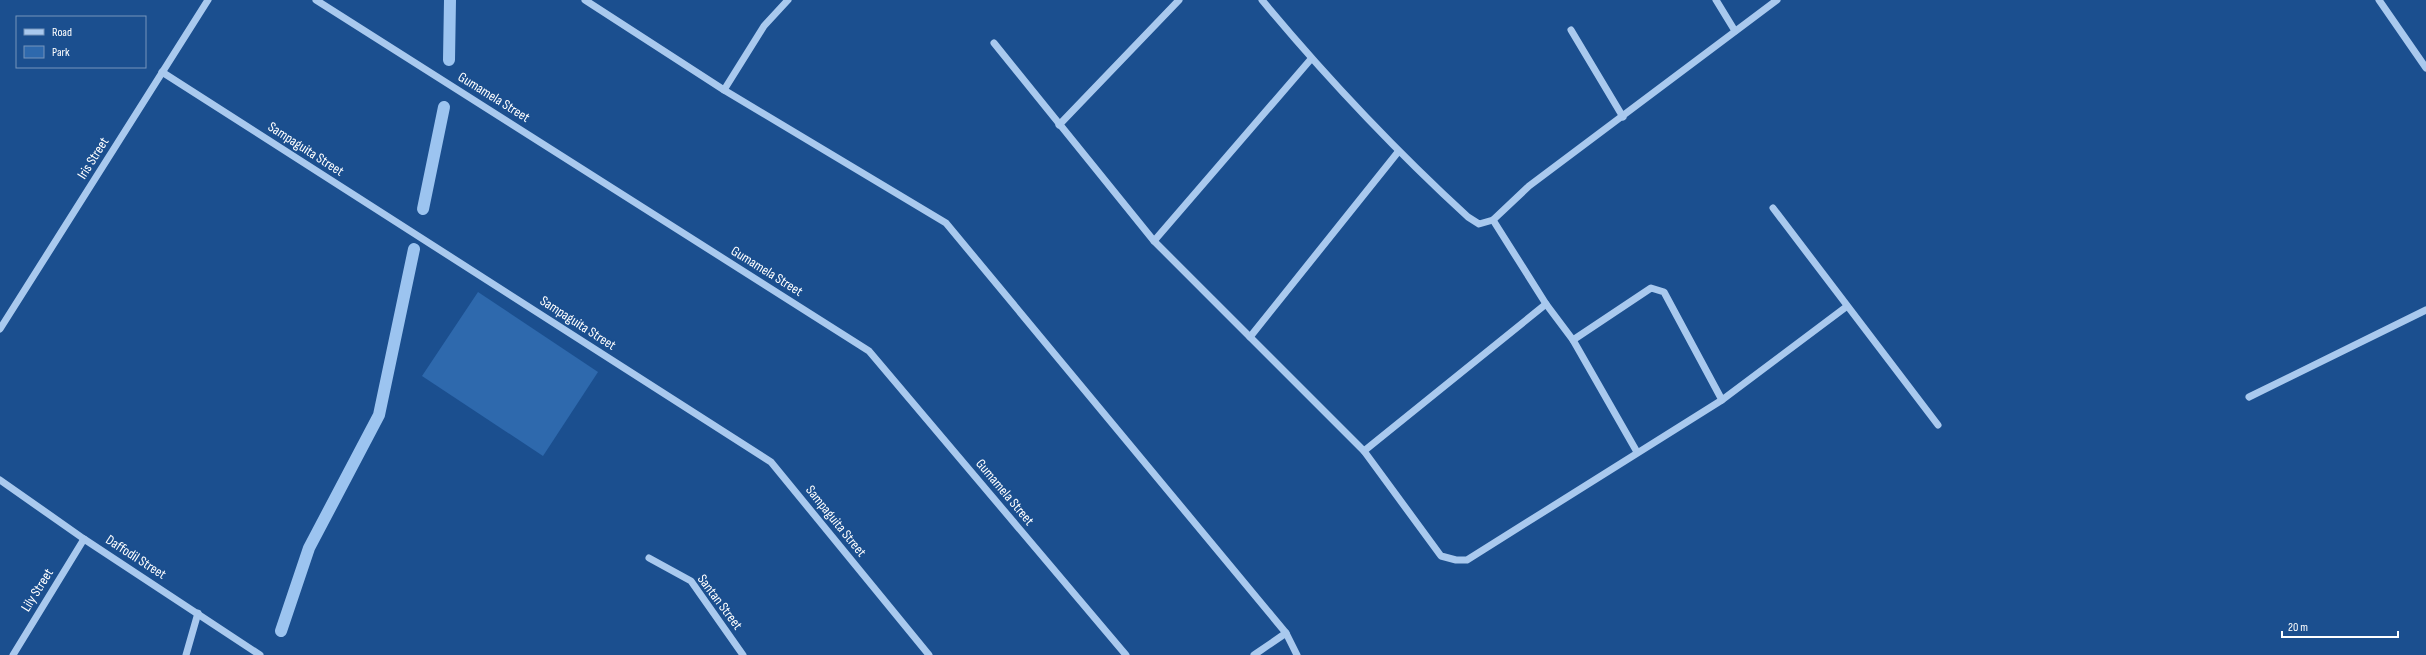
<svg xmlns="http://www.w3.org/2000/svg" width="2426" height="655" font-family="'Sofia Sans Condensed',sans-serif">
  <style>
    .green { fill: #2e69ad }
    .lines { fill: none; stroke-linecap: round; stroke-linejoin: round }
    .stream { stroke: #9cc4f0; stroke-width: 12 }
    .minor { stroke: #a9c9ee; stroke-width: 7 }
    .labels { text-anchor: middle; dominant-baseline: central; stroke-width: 3.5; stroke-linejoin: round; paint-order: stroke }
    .street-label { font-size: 14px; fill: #fff; stroke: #1b4f8f }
  </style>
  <rect width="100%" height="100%" fill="#1b4f8f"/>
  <path class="green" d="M 478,292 L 598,372 L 543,456 L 422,376 Z"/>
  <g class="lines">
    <g class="stream">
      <path d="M 449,60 L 450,0"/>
      <path d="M 423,209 L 444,107"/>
      <path d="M 281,631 L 309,548 L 379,415 L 414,249"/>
    </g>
    <g class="minor">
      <path d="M 316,0 L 869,351 L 1126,655"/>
      <path d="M 585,0 L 724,90 L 946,223 L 1286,633 L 1297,655"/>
      <path d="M 1262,0 C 1326,77 1394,149 1468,217 L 1479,224 L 1493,220 L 1529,186 L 1777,0"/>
      <path d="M 1716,0 L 1735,31"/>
      <path d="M 2379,0 L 2426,68"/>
      <path d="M 1571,30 L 1623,117"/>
      <path d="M 994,43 L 1154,241 L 1364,451"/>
      <path d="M 162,72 L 771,462 L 929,655"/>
      <path d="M 724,90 L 764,26 L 788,0"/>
      <path d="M 1059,125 L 1179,0"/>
      <path d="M 1773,208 L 1938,425"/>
      <path d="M 1493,220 L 1546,304 L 1573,340 L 1637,452"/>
      <path d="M 1154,241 L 1311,59"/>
      <path d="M 1546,304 L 1364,451 L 1441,556 L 1456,560 L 1467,560 L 1722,400 L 1846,307"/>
      <path d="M 0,329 L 208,0"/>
      <path d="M 1250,337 L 1398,152"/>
      <path d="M 1573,340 L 1651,288 L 1664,292 L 1722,400"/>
      <path d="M 2249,397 L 2426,310"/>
      <path d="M 0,480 L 84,539 L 260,655"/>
      <path d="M 649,558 L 691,581 L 743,655"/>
      <path d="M 13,655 L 84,539"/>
      <path d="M 186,655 L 198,613"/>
      <path d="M 1254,655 L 1286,633"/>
    </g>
  </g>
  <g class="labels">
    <g class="street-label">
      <text transform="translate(494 97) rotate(32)">Gumamela Street</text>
      <text transform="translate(306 149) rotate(33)">Sampaguita Street</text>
      <text transform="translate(93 158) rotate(-58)">Iris Street</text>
      <text transform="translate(767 271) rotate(32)">Gumamela Street</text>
      <text transform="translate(578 323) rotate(33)">Sampaguita Street</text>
      <text transform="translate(1005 492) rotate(50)">Gumamela Street</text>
      <text transform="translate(836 521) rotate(51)">Sampaguita Street</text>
      <text transform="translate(136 557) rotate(33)">Daffodil Street</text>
      <text transform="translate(37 590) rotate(-58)">Lily Street</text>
      <text transform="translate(720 602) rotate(53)">Santan Street</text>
    </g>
  </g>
  <rect x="16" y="16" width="130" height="52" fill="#1b4f8f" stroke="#7695bc"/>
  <rect x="24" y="29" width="20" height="6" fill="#a9c9ee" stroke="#7695bc"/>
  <text x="52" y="36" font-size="12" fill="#ffffff">Road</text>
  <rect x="24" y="46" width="20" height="12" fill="#2e69ad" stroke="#7695bc"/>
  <text x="52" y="56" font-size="12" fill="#ffffff">Park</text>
  <path d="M2282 631v6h116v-6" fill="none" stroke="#ffffff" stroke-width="2"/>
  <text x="2288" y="631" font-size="12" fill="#ffffff" stroke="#1b4f8f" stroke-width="3" paint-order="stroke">20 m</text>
</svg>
